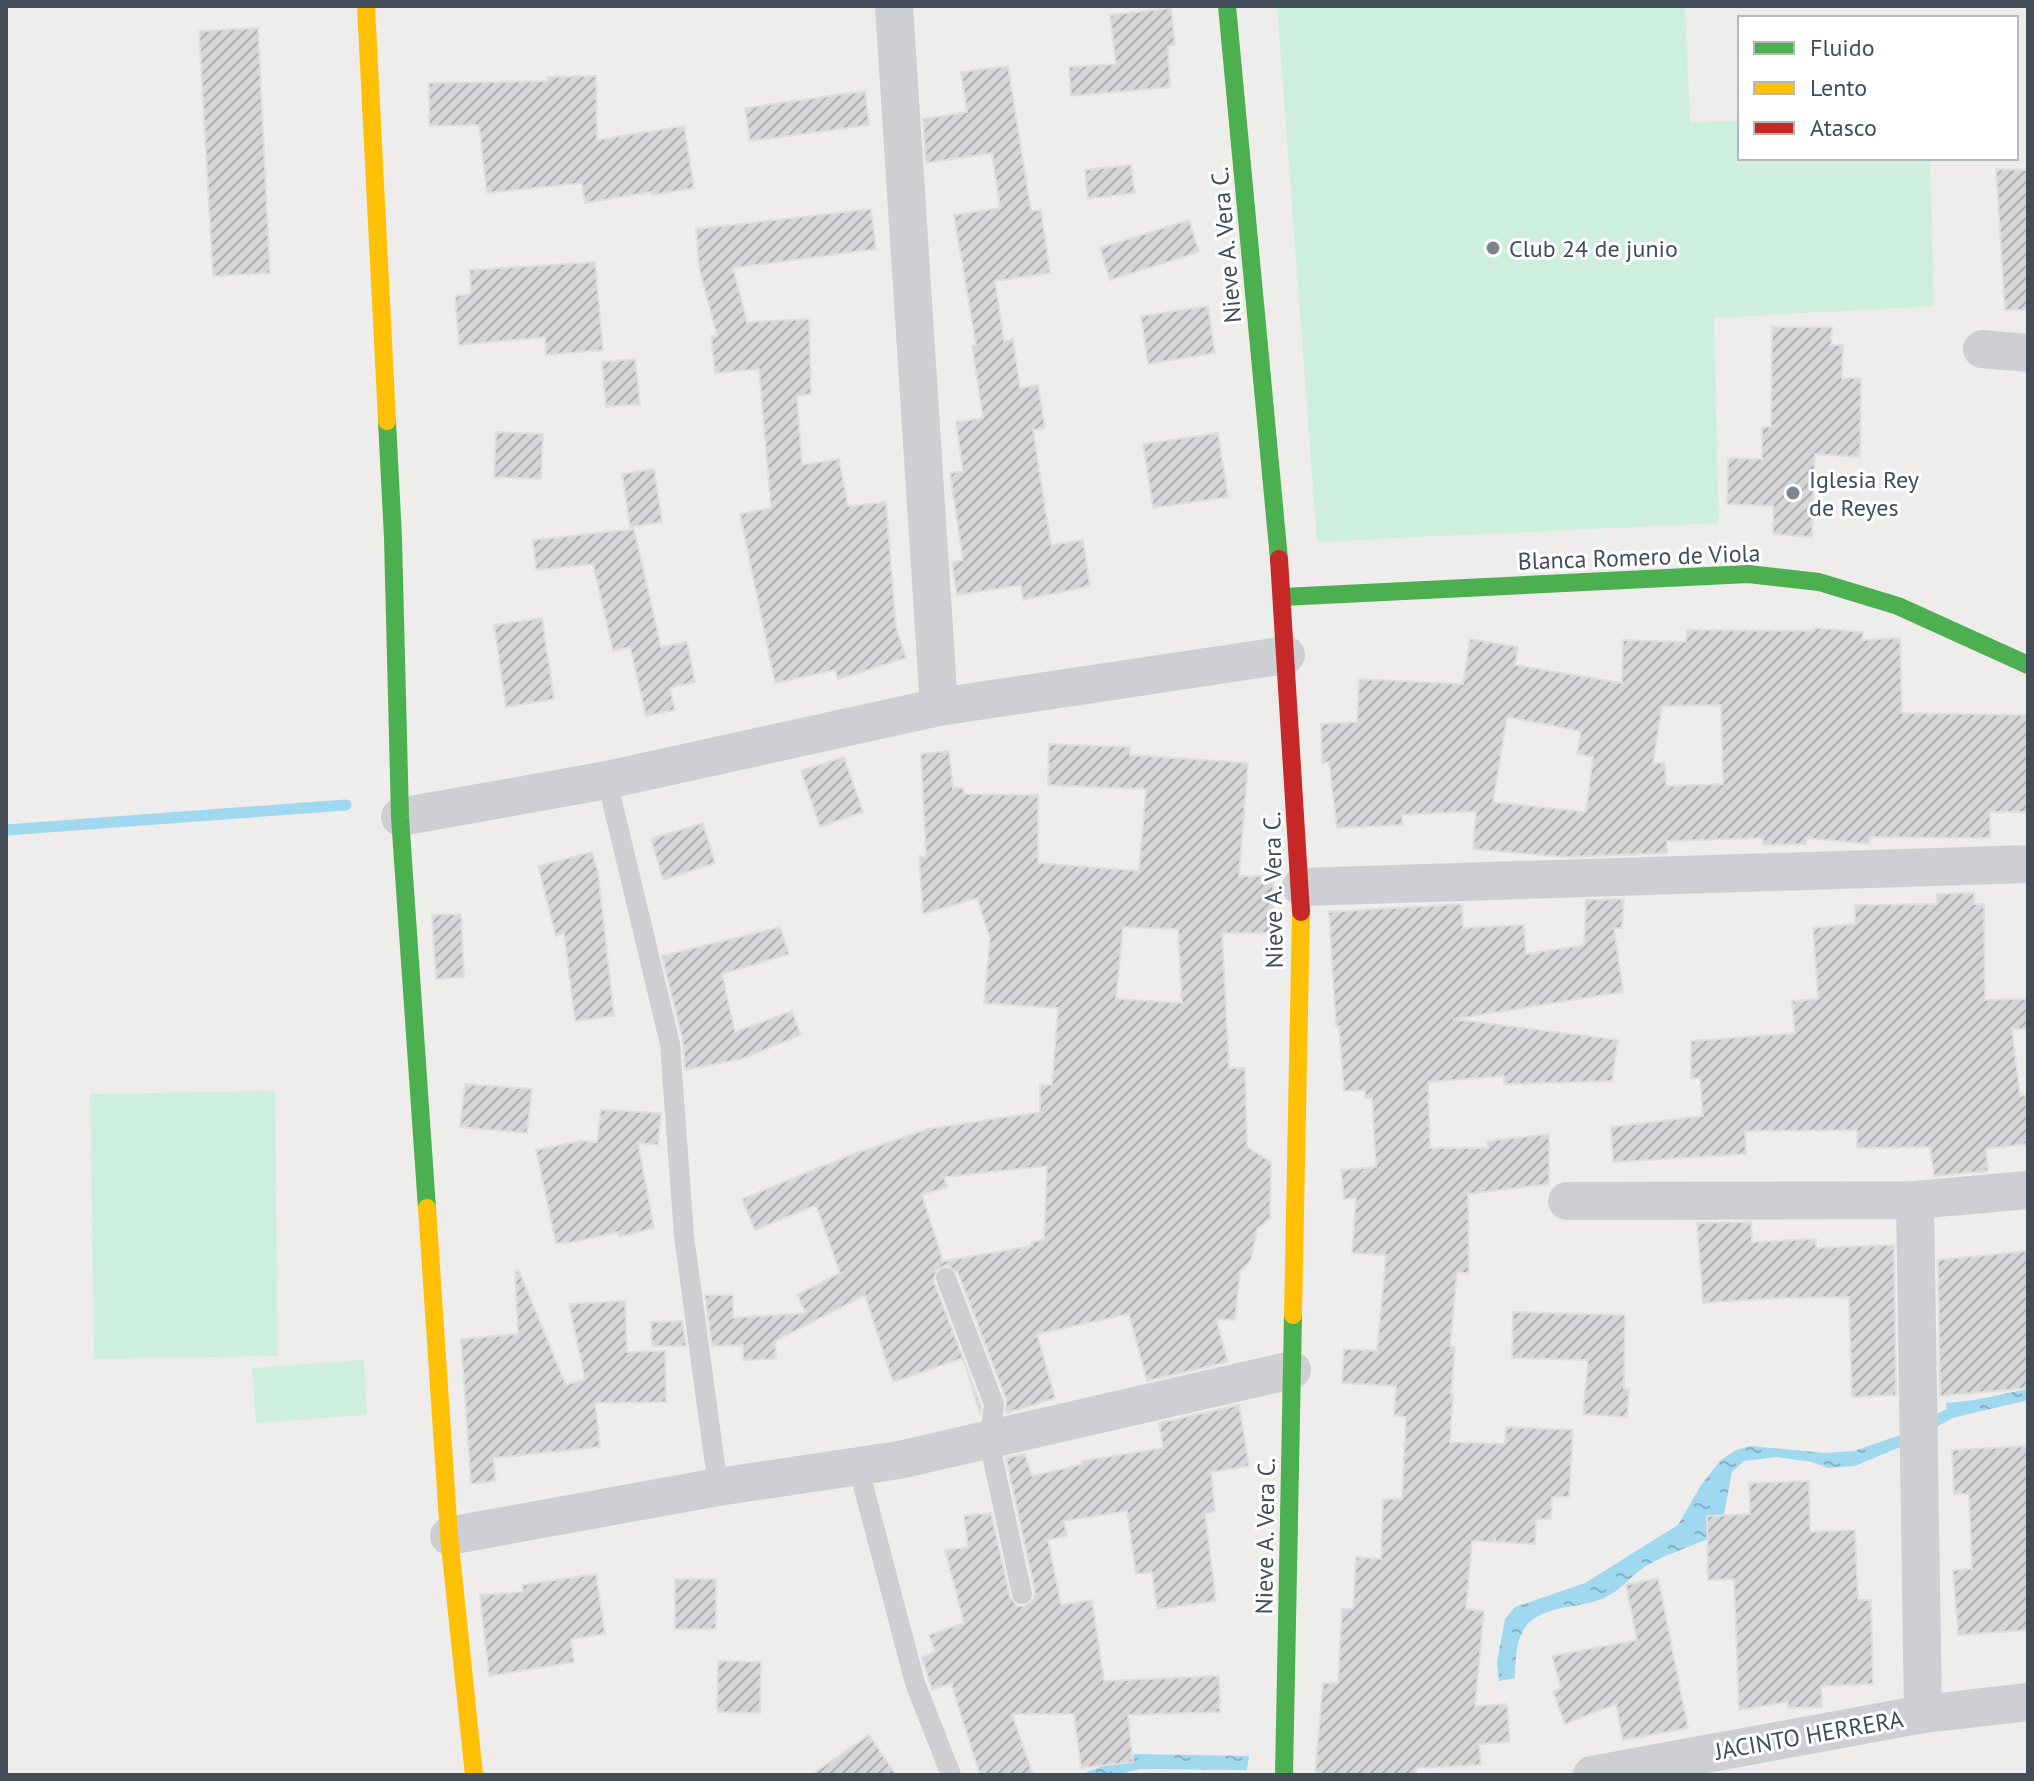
<svg xmlns="http://www.w3.org/2000/svg" width="2034" height="1781" font-family="'PT Sans',sans-serif">
  <style>
    .grass { fill: #cfefde }
    .water { fill: url(#water-ripples) }
    .lines { fill: none; stroke-linecap: round; stroke-linejoin: round }
    .stream { stroke: #a0d8f0; stroke-width: 11 }
    .building { fill: url(#building-hatch); stroke: #dfdfdf; stroke-width: 2; fill-rule: evenodd }
    .lane { stroke: #cdcfd2; stroke-width: 20 }
    .street { stroke: #cdcfd2; stroke-width: 38 }
    .fast { stroke: #4caf50; stroke-width: 18 }
    .slow { stroke: #ffc107; stroke-width: 18 }
    .jam { stroke: #c62828; stroke-width: 18 }
    .poi-dot { fill: #7f858d; stroke: #fff; stroke-width: 3 }
    .labels { text-anchor: middle; dominant-baseline: central; stroke-width: 6; stroke-linejoin: round; paint-order: stroke }
    .street-label { font-size: 24px; fill: #434d5a; stroke: #fff }
    .poi-label { font-size: 24px; fill: #434d5a; stroke: #fff; text-anchor: start }
  </style>
  <defs>
    <pattern id="water-ripples" width="26" height="14" patternUnits="userSpaceOnUse" patternTransform="scale(2)"><rect width="26" height="14" fill="#a0d8f0"/><path d="M2 4q2-2 4 0t4 0M15 11q2-2 4 0t4 0" fill="none" stroke="#84b1c5"/></pattern>
    <pattern id="building-hatch" width="6" height="6" patternUnits="userSpaceOnUse" patternTransform="scale(2)"><rect width="6" height="6" fill="#d6d6d8"/><path d="M-1 1l2-2M0 6l6-6M5 7l2-2" fill="none" stroke="#afb0b2"/></pattern>
  </defs>
  <rect width="100%" height="100%" fill="#eeedec"/>
  <g class="grass">
    <path d="M 1277,6 L 1685,6 L 1690,122 L 1740,121 L 1740,158 L 1930,158 L 1934,306 L 1714,318 L 1719,523 L 1317,542 Z"/>
    <path d="M 275,1091 L 278,1356 L 94,1359 L 90,1094 Z"/>
    <path d="M 364,1360 L 367,1415 L 256,1423 L 252,1368 Z"/>
  </g>
  <g class="water">
    <path d="M 2028,1389 L 2028,1400 L 1948,1419 L 1946,1403 L 1975,1400 Z"/>
    <path d="M 1903,1434 L 1905,1445 L 1855,1466 L 1828,1468 L 1812,1462 L 1777,1457 L 1744,1461 L 1732,1472 L 1721,1530 L 1712,1537 C 1690,1547 1663,1555 1643,1568 C 1629,1578 1620,1591 1604,1598 C 1581,1608 1552,1605 1532,1620 C 1515,1633 1516,1658 1515,1678 L 1499,1681 L 1497,1662 L 1505,1619 L 1515,1607 L 1585,1583 L 1678,1525 L 1701,1485 L 1720,1461 L 1734,1451 L 1750,1446 L 1825,1453 L 1854,1451 Z"/>
    <path d="M 1135,1754 L 1249,1756 L 1247,1770 L 1140,1769 L 1116,1775 L 1079,1775 Z"/>
  </g>
  <g class="lines">
    <g class="stream">
      <path d="M 6,830 L 346,805"/>
      <path d="M 1927,1426 L 1952,1412 L 1961,1409"/>
    </g>
  </g>
  <g class="building">
    <path d="M 1171,8 L 1175,45 L 1168,46 L 1170,87 L 1071,96 L 1069,67 L 1116,64 L 1110,15 Z"/>
    <path d="M 258,28 L 270,273 L 213,276 L 199,31 Z"/>
    <path d="M 1008,66 L 1031,211 L 1041,210 L 1050,273 L 995,281 L 1004,341 L 1013,339 L 1020,388 L 1038,385 L 1045,428 L 1033,430 L 1051,545 L 1083,540 L 1090,586 L 1023,600 L 1021,585 L 957,595 L 952,562 L 963,560 L 950,473 L 963,471 L 956,422 L 983,418 L 972,346 L 976,345 L 954,215 L 1000,208 L 992,153 L 926,163 L 923,119 L 967,112 L 961,72 Z"/>
    <path d="M 596,76 L 597,140 L 684,126 L 694,188 L 652,195 L 651,192 L 585,203 L 582,183 L 487,193 L 479,125 L 429,126 L 429,83 L 548,81 L 547,77 Z"/>
    <path d="M 865,91 L 869,125 L 750,141 L 745,108 Z"/>
    <path d="M 1131,165 L 1135,193 L 1088,199 L 1085,170 Z"/>
    <path d="M 1996,169 L 2028,170 L 2028,310 L 2005,310 Z"/>
    <path d="M 871,209 L 876,249 L 733,268 L 747,322 L 809,319 L 811,394 L 797,396 L 802,465 L 839,459 L 848,506 L 886,502 L 896,627 L 906,658 L 838,679 L 835,670 L 775,683 L 740,514 L 771,508 L 759,369 L 715,373 L 711,336 L 717,336 L 699,268 L 696,229 Z"/>
    <path d="M 1189,220 L 1199,252 L 1110,280 L 1100,248 Z"/>
    <path d="M 595,262 L 603,350 L 546,355 L 545,337 L 459,345 L 455,296 L 471,294 L 470,270 Z"/>
    <path d="M 1208,306 L 1215,353 L 1148,364 L 1141,316 Z"/>
    <path d="M 1772,327 L 1832,327 L 1831,345 L 1843,345 L 1842,378 L 1861,378 L 1860,457 L 1815,454 L 1812,537 L 1773,534 L 1773,506 L 1727,504 L 1728,458 L 1762,459 L 1762,427 L 1771,427 Z"/>
    <path d="M 635,359 L 640,404 L 606,407 L 602,362 Z"/>
    <path d="M 496,432 L 543,434 L 541,479 L 494,477 Z"/>
    <path d="M 1218,433 L 1228,497 L 1153,508 L 1143,444 Z"/>
    <path d="M 654,469 L 662,522 L 630,527 L 622,474 Z"/>
    <path d="M 634,529 L 661,647 L 687,642 L 695,682 L 670,688 L 675,710 L 646,716 L 630,647 L 613,651 L 593,564 L 536,570 L 533,540 Z"/>
    <path d="M 542,618 L 554,699 L 506,707 L 494,625 Z"/>
    <path d="M 1814,628 L 1863,632 L 1862,640 L 1900,638 L 1902,713 L 2028,715 L 2028,812 L 1990,812 L 1990,838 L 1870,837 L 1869,844 L 1806,838 L 1806,844 L 1763,845 L 1763,838 L 1667,841 L 1667,853 L 1564,857 L 1473,849 L 1476,811 L 1402,815 L 1403,825 L 1337,828 L 1329,762 L 1322,763 L 1321,724 L 1357,722 L 1359,679 L 1463,684 L 1470,639 L 1518,647 L 1515,665 L 1622,683 L 1623,640 L 1686,642 L 1687,630 L 1814,631 ZM 1721,705 L 1723,784 L 1666,786 L 1665,763 L 1653,763 L 1662,706 ZM 1507,717 L 1581,731 L 1577,754 L 1593,757 L 1586,812 L 1493,802 Z"/>
    <path d="M 1049,744 L 1130,747 L 1130,755 L 1248,763 L 1239,876 L 1273,876 L 1274,933 L 1222,933 L 1229,1068 L 1245,1068 L 1247,1147 L 1271,1162 L 1270,1218 L 1257,1229 L 1251,1260 L 1240,1271 L 1235,1320 L 1216,1319 L 1228,1362 L 1147,1381 L 1129,1314 L 1037,1334 L 1055,1398 L 1006,1413 L 1006,1399 L 958,1273 L 947,1265 L 936,1270 L 934,1282 L 981,1406 L 980,1414 L 963,1358 L 893,1382 L 865,1295 L 775,1341 L 776,1359 L 743,1360 L 743,1345 L 712,1346 L 705,1295 L 733,1295 L 733,1318 L 806,1313 L 797,1295 L 840,1273 L 816,1205 L 755,1230 L 742,1199 L 848,1156 L 928,1129 L 1040,1112 L 1040,1085 L 1052,1085 L 1058,1008 L 984,1003 L 990,938 L 977,898 L 923,914 L 919,856 L 926,856 L 921,754 L 949,751 L 953,788 L 963,788 L 964,794 L 1038,795 L 1038,863 L 1139,871 L 1146,789 L 1048,785 ZM 1123,927 L 1178,929 L 1182,1003 L 1116,999 ZM 1047,1166 L 1044,1240 L 1031,1242 L 1032,1246 L 943,1261 L 922,1195 L 947,1187 L 944,1177 Z"/>
    <path d="M 844,757 L 863,812 L 820,827 L 801,771 Z"/>
    <path d="M 703,823 L 715,863 L 663,880 L 651,839 Z"/>
    <path d="M 592,852 L 598,872 L 614,1016 L 575,1021 L 564,933 L 556,936 L 538,866 Z"/>
    <path d="M 1974,893 L 1974,904 L 1984,904 L 1985,1000 L 2028,999 L 2028,1029 L 2012,1029 L 2020,1096 L 2028,1095 L 2028,1144 L 1986,1149 L 1988,1171 L 1934,1176 L 1930,1147 L 1857,1148 L 1857,1130 L 1745,1131 L 1746,1154 L 1613,1162 L 1611,1127 L 1703,1116 L 1700,1078 L 1691,1078 L 1691,1041 L 1795,1033 L 1792,1001 L 1818,999 L 1813,928 L 1855,924 L 1855,905 L 1937,904 L 1937,894 Z"/>
    <path d="M 1624,899 L 1622,928 L 1614,928 L 1623,992 L 1453,1019 L 1618,1040 L 1612,1081 L 1504,1084 L 1504,1076 L 1428,1082 L 1430,1148 L 1488,1148 L 1487,1141 L 1549,1134 L 1549,1184 L 1468,1194 L 1469,1273 L 1457,1273 L 1450,1346 L 1455,1347 L 1451,1394 L 1453,1394 L 1450,1442 L 1505,1444 L 1506,1427 L 1573,1430 L 1569,1497 L 1552,1497 L 1551,1519 L 1536,1519 L 1535,1544 L 1496,1542 L 1494,1536 L 1495,1542 L 1472,1541 L 1466,1609 L 1484,1611 L 1475,1706 L 1507,1704 L 1510,1742 L 1479,1744 L 1481,1765 L 1416,1768 L 1416,1775 L 1315,1775 L 1323,1683 L 1338,1683 L 1342,1609 L 1353,1609 L 1356,1557 L 1381,1559 L 1383,1499 L 1402,1499 L 1406,1417 L 1394,1416 L 1396,1386 L 1342,1383 L 1344,1349 L 1377,1351 L 1386,1255 L 1352,1253 L 1356,1198 L 1344,1199 L 1341,1170 L 1376,1167 L 1372,1098 L 1365,1098 L 1365,1090 L 1344,1091 L 1339,1026 L 1336,1026 L 1329,912 L 1462,904 L 1463,928 L 1524,925 L 1526,954 L 1584,945 L 1586,900 Z"/>
    <path d="M 461,914 L 464,977 L 436,979 L 432,915 Z"/>
    <path d="M 780,927 L 789,954 L 722,974 L 735,1032 L 792,1011 L 801,1035 L 741,1059 L 685,1070 L 683,1041 L 662,956 Z"/>
    <path d="M 465,1084 L 532,1089 L 527,1133 L 460,1127 Z"/>
    <path d="M 601,1110 L 661,1113 L 658,1145 L 638,1143 L 654,1228 L 619,1237 L 618,1232 L 569,1243 L 556,1243 L 536,1150 L 580,1141 L 597,1142 Z"/>
    <path d="M 1751,1222 L 1752,1242 L 1816,1239 L 1816,1248 L 1894,1245 L 1896,1395 L 1852,1397 L 1849,1297 L 1778,1298 L 1703,1303 L 1697,1223 Z"/>
    <path d="M 2028,1251 L 2028,1388 L 1940,1396 L 1938,1260 Z"/>
    <path d="M 515,1271 L 519,1271 L 566,1385 L 585,1379 L 569,1304 L 625,1301 L 627,1352 L 665,1351 L 666,1402 L 595,1403 L 600,1447 L 493,1458 L 496,1481 L 471,1484 L 461,1339 L 518,1334 Z"/>
    <path d="M 1513,1312 L 1625,1315 L 1624,1389 L 1629,1389 L 1627,1417 L 1583,1414 L 1588,1360 L 1512,1358 Z"/>
    <path d="M 682,1321 L 686,1346 L 652,1346 L 651,1322 Z"/>
    <path d="M 1239,1405 L 1249,1466 L 1211,1472 L 1215,1511 L 1205,1514 L 1216,1601 L 1157,1609 L 1152,1572 L 1136,1574 L 1127,1511 L 1064,1521 L 1067,1536 L 1048,1540 L 1061,1605 L 1092,1600 L 1104,1681 L 1219,1676 L 1220,1712 L 1128,1715 L 1133,1762 L 1081,1768 L 1074,1714 L 1012,1714 L 1033,1775 L 980,1775 L 951,1683 L 932,1690 L 922,1657 L 935,1652 L 929,1635 L 964,1623 L 945,1550 L 968,1547 L 964,1516 L 991,1513 L 1010,1597 L 1017,1606 L 1025,1606 L 1034,1599 L 1035,1591 L 1006,1458 L 1025,1454 L 1032,1476 L 1083,1464 L 1082,1461 L 1163,1448 L 1159,1423 Z"/>
    <path d="M 2028,1446 L 2028,1630 L 1958,1635 L 1953,1570 L 1972,1569 L 1969,1494 L 1954,1494 L 1952,1450 Z"/>
    <path d="M 1809,1481 L 1810,1532 L 1855,1530 L 1858,1600 L 1871,1600 L 1873,1684 L 1821,1686 L 1822,1707 L 1788,1708 L 1788,1702 L 1739,1710 L 1734,1579 L 1708,1580 L 1707,1516 L 1750,1514 L 1749,1483 Z"/>
    <path d="M 596,1574 L 605,1634 L 571,1639 L 574,1662 L 489,1676 L 480,1595 L 523,1592 L 522,1585 Z"/>
    <path d="M 1658,1578 L 1688,1728 L 1623,1740 L 1616,1704 L 1565,1724 L 1553,1691 L 1561,1688 L 1552,1656 L 1637,1640 L 1626,1585 Z"/>
    <rect x="675" y="1579" width="41" height="50"/>
    <path d="M 718,1661 L 761,1662 L 760,1713 L 717,1712 Z"/>
    <path d="M 869,1735 L 896,1775 L 811,1775 Z"/>
  </g>
  <g class="lines">
    <g class="lane">
      <path d="M 607,780 L 670,1044 L 684,1236 L 718,1487"/>
      <path d="M 946,1278 L 994,1404 L 990,1439 L 992,1455 L 1022,1594"/>
      <path d="M 858,1466 L 915,1683 L 951,1775"/>
    </g>
    <g class="street">
      <path d="M 894,6 L 939,707"/>
      <path d="M 1982,349 L 2028,353"/>
      <path d="M 400,817 L 607,780 L 939,707 L 1286,655"/>
      <path d="M 1301,887 L 2028,864"/>
      <path d="M 1915,1200 L 1923,1714"/>
      <path d="M 1567,1201 L 1915,1200 L 2028,1190"/>
      <path d="M 449,1536 L 718,1487 L 899,1460 L 1292,1370"/>
      <path d="M 1592,1775 L 1923,1714 L 2028,1702"/>
    </g>
    <g class="fast">
      <path d="M 1227,6 L 1279,559"/>
      <path d="M 387,421 L 393,538 L 400,817 L 427,1208"/>
      <path d="M 1283,597 L 1748,574 L 1819,582 L 1898,606 L 2028,665"/>
      <path d="M 1284,1775 L 1293,1315"/>
    </g>
    <g class="slow">
      <path d="M 366,6 L 387,421"/>
      <path d="M 427,1208 L 449,1536 L 474,1775"/>
      <path d="M 1293,1315 L 1301,912"/>
    </g>
    <path class="jam" d="M 1279,559 L 1301,912"/>
  </g>
  <g class="poi-dot">
    <circle cx="1493" cy="248" r="8"/>
    <circle cx="1793" cy="493" r="8"/>
  </g>
  <g class="labels">
    <g class="street-label">
      <text transform="translate(1226 245) rotate(-95)">Nieve A. Vera C.</text>
      <text transform="translate(1639 557) rotate(-2)">Blanca Romero de Viola</text>
      <text transform="translate(1273 890) rotate(-91)">Nieve A. Vera C.</text>
      <text transform="translate(1265 1536) rotate(-89)">Nieve A. Vera C.</text>
      <text transform="translate(1809 1735) rotate(-10)">JACINTO HERRERA</text>
    </g>
    <g class="poi-label">
      <text x="1509" y="248">Club 24 de junio</text>
      <text x="1809" y="479">Iglesia Rey<tspan x="1809" dy="28">de Reyes</tspan></text>
    </g>
  </g>
  <rect width="2034" height="1781" fill="none" stroke="#434d5a" stroke-width="16"/>
  <rect x="1738" y="16" width="280" height="144" fill="#ffffff" stroke="#b4b8bd" stroke-width="2"/>
  <rect x="1754" y="42" width="40" height="12" fill="#4caf50" stroke="#b4b8bd" stroke-width="2"/>
  <text x="1810" y="56" font-size="24" fill="#434d5a">Fluido</text>
  <rect x="1754" y="82" width="40" height="12" fill="#ffc107" stroke="#b4b8bd" stroke-width="2"/>
  <text x="1810" y="96" font-size="24" fill="#434d5a">Lento</text>
  <rect x="1754" y="122" width="40" height="12" fill="#c62828" stroke="#b4b8bd" stroke-width="2"/>
  <text x="1810" y="136" font-size="24" fill="#434d5a">Atasco</text>
</svg>
